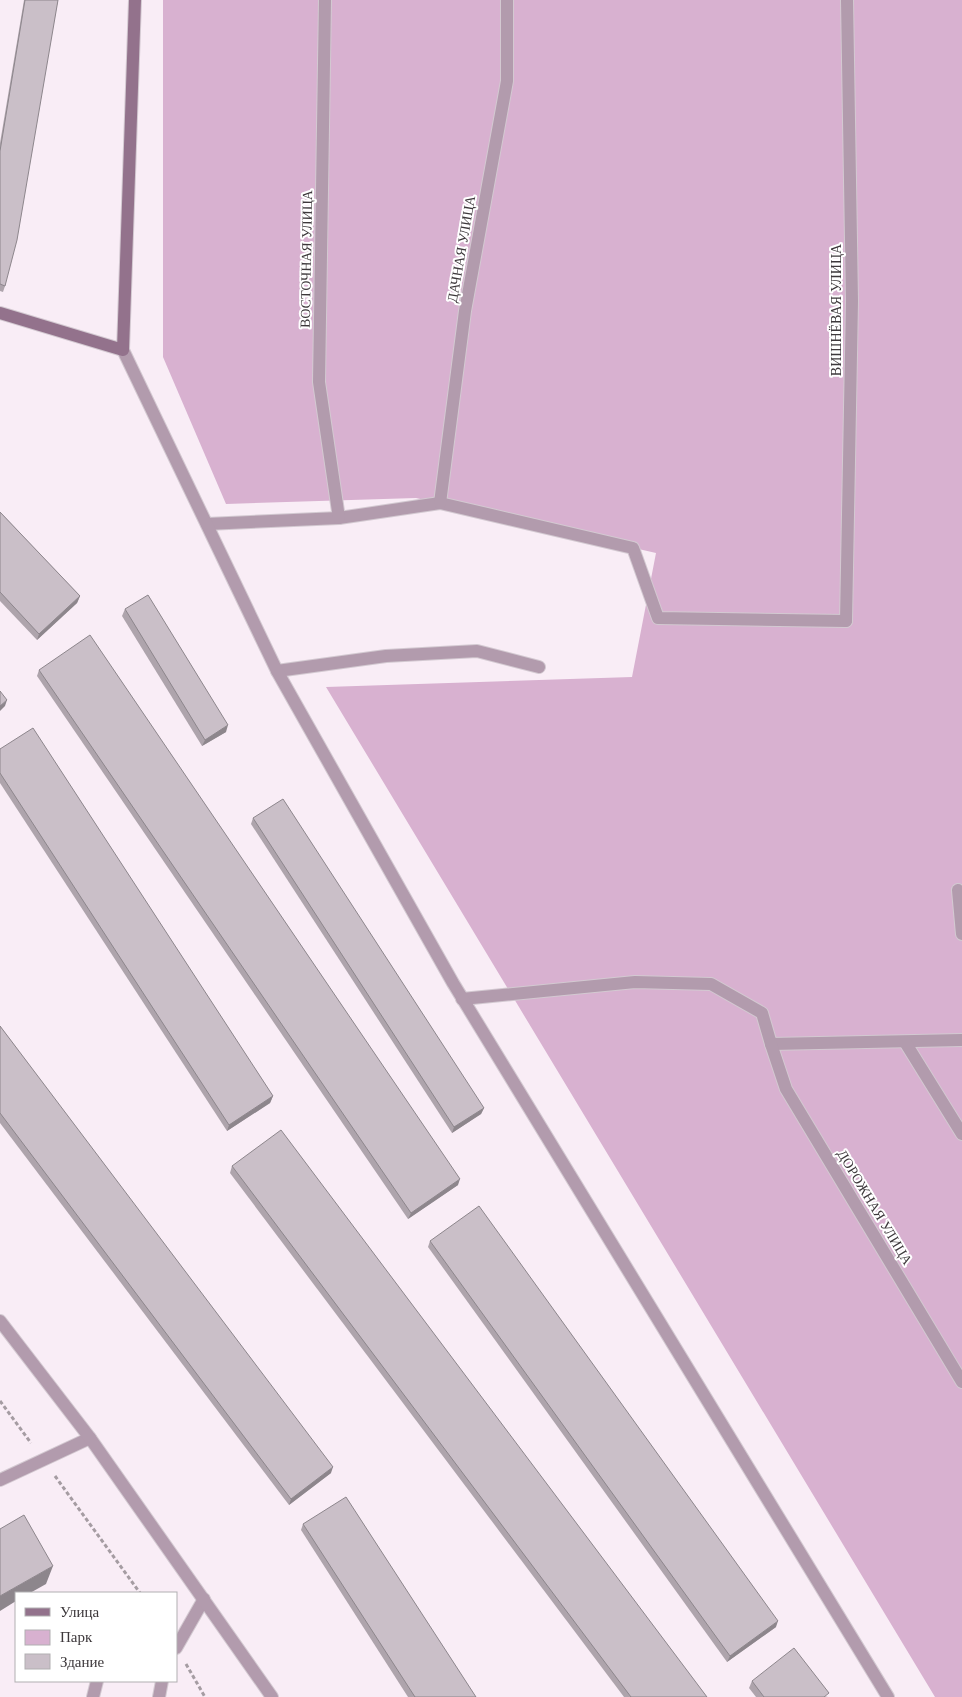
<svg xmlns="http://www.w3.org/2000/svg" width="962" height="1697" font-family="'Libre Baskerville',serif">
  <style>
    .green { fill: #d8b1d0 }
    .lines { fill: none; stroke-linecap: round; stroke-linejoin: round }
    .service-casing { stroke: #d3c9d1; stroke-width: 14 }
    .minor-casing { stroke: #d3c9d1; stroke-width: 14 }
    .tertiary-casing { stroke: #d3c9d1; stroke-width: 14 }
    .secondary-casing { stroke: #d3c9d1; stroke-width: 14 }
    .path { stroke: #a59ca2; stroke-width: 3; stroke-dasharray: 4 2.5; stroke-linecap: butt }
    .service { stroke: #b29bad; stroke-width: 12 }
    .minor { stroke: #b29bad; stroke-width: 12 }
    .tertiary { stroke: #b29bad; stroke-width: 12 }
    .secondary { stroke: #93728c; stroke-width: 12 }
    .wall { fill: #aea4ac }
    .shaded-wall { fill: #8d868c }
    .building { fill: #cabfc8; stroke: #8d868c }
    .labels { text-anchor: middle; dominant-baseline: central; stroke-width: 4; stroke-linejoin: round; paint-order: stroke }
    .street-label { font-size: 14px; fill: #3d383b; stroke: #fff }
  </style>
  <rect width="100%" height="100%" fill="#f9edf6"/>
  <path class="green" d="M 163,0 L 962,0 L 962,1697 L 935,1697 L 326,687 L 632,677 L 656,553 L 416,498 L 226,504 L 163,357 Z"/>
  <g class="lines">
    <g class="service-casing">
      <g id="service">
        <path d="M 207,524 L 339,518 L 440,503 L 633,548 L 658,618 L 846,621"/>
        <path d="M 277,671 L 386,656 L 477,651 L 539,667"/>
        <path d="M 958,890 L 962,934"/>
        <path d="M 176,1648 L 204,1599"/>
        <path d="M 159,1697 L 162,1681"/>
      </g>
    </g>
    <g class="minor-casing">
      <g id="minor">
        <path d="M 325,0 L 319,382 L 339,518"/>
        <path d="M 440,503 L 465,311 L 507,81 L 507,0"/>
        <path d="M 846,621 L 852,301 L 847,0"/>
        <path d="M 462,999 L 635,982 L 711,984 L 762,1013 L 771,1044 L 962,1040"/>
        <path d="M 905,1042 L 962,1134"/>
        <path d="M 771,1044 L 786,1089 L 962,1382"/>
        <path d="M 0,1480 L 90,1438"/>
        <path d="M 93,1697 L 97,1681"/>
      </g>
    </g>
    <g class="tertiary-casing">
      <g id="tertiary">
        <path d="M 123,350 L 277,671 L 453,983 L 888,1697"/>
        <path d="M 0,1321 L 90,1438 L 272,1697"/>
      </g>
    </g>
    <g class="secondary-casing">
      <path id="secondary" d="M 0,313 L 123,350 L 135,0"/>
    </g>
    <g class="path">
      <path d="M 0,1401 L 31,1443"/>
      <path d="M 55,1476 L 140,1593"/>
      <path d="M 186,1664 L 205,1697"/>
    </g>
    <use href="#service" class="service"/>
    <use href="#minor" class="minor"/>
    <use href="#tertiary" class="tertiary"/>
    <use href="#secondary" class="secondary"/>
  </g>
  <g class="wall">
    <path d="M 24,0 L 58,0 L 5,286 L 3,292 L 0,291 L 0,143 Z"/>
    <path d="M 0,512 L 80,596 L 77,603 L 37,640 L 0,601 Z"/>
    <path d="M 125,609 L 226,732 L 202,746 L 122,616 Z"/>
    <path d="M 39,670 L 458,1185 L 408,1219 L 37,676 Z"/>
    <path d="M 0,749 L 273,1096 L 270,1103 L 227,1131 L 0,783 Z"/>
    <path d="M 253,818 L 484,1108 L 481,1114 L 452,1133 L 251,824 Z"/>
    <path d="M 0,1026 L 331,1473 L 289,1505 L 0,1123 Z"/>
    <path d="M 232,1166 L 707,1697 L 624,1697 L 230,1173 Z"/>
    <path d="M 430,1241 L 776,1627 L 727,1662 L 428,1247 Z"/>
    <path d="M 303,1524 L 476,1697 L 408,1697 L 301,1530 Z"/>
    <path d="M 752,1681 L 828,1697 L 756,1697 L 749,1688 Z"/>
  </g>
  <g class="shaded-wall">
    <path d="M 80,596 L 77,603 L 37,640 L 39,634 Z"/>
    <path d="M 7,700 L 5,706 L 0,711 L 0,706 Z"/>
    <path d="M 228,725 L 226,732 L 202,746 L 205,740 Z"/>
    <path d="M 273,1096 L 270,1103 L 227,1131 L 229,1125 Z"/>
    <path d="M 484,1108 L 481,1114 L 452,1133 L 454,1127 Z"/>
    <path d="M 460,1179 L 458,1185 L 408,1219 L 411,1213 Z"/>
    <path d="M 333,1467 L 331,1473 L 289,1505 L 291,1499 Z"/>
    <path d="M 53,1566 L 46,1584 L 30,1593 L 16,1593 L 16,1601 L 0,1611 L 0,1596 Z"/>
    <path d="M 778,1621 L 776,1627 L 727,1662 L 730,1656 Z"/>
  </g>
  <g class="building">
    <path d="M 25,0 L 58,0 L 17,240 L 5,286 L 0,284 L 0,151 Z"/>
    <path d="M 0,512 L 80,596 L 39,634 L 0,592 Z"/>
    <path d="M 148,595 L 228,725 L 205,740 L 125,609 Z"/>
    <path d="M 90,635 L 460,1179 L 411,1213 L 39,670 Z"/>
    <path d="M 0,691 L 7,700 L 0,706 Z"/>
    <path d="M 33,728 L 273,1096 L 229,1125 L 0,773 L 0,749 Z"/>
    <path d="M 283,799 L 484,1108 L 454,1127 L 253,818 Z"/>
    <path d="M 0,1026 L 333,1467 L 291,1499 L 0,1113 Z"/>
    <path d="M 281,1130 L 707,1697 L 631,1697 L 232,1166 Z"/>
    <path d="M 479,1206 L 778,1621 L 730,1656 L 430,1241 Z"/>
    <path d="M 346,1497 L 476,1697 L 415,1697 L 303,1524 Z"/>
    <path d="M 24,1515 L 53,1566 L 0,1596 L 0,1529 Z"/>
    <path d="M 794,1648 L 829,1693 L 824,1697 L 764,1697 L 752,1681 Z"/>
  </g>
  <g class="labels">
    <g class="street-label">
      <text transform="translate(461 249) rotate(-80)">ДАЧНАЯ УЛИЦА</text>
      <text transform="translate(306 259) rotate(-89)">ВОСТОЧНАЯ УЛИЦА</text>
      <text transform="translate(836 310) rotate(-90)">ВИШНЁВАЯ УЛИЦА</text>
      <text transform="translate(875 1207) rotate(59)">ДОРОЖНАЯ УЛИЦА</text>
    </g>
  </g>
  <rect x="15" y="1592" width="162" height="90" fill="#ffffff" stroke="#b1afb1"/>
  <rect x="25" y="1608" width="25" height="8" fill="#93728c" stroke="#b1afb1"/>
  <text x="60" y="1617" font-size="15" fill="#3d383b">Улица</text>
  <rect x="25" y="1630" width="25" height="15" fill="#d8b1d0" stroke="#b1afb1"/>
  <text x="60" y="1642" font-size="15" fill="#3d383b">Парк</text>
  <rect x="25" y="1654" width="25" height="15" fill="#cabfc8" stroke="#b1afb1"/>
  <text x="60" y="1667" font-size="15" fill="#3d383b">Здание</text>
</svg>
